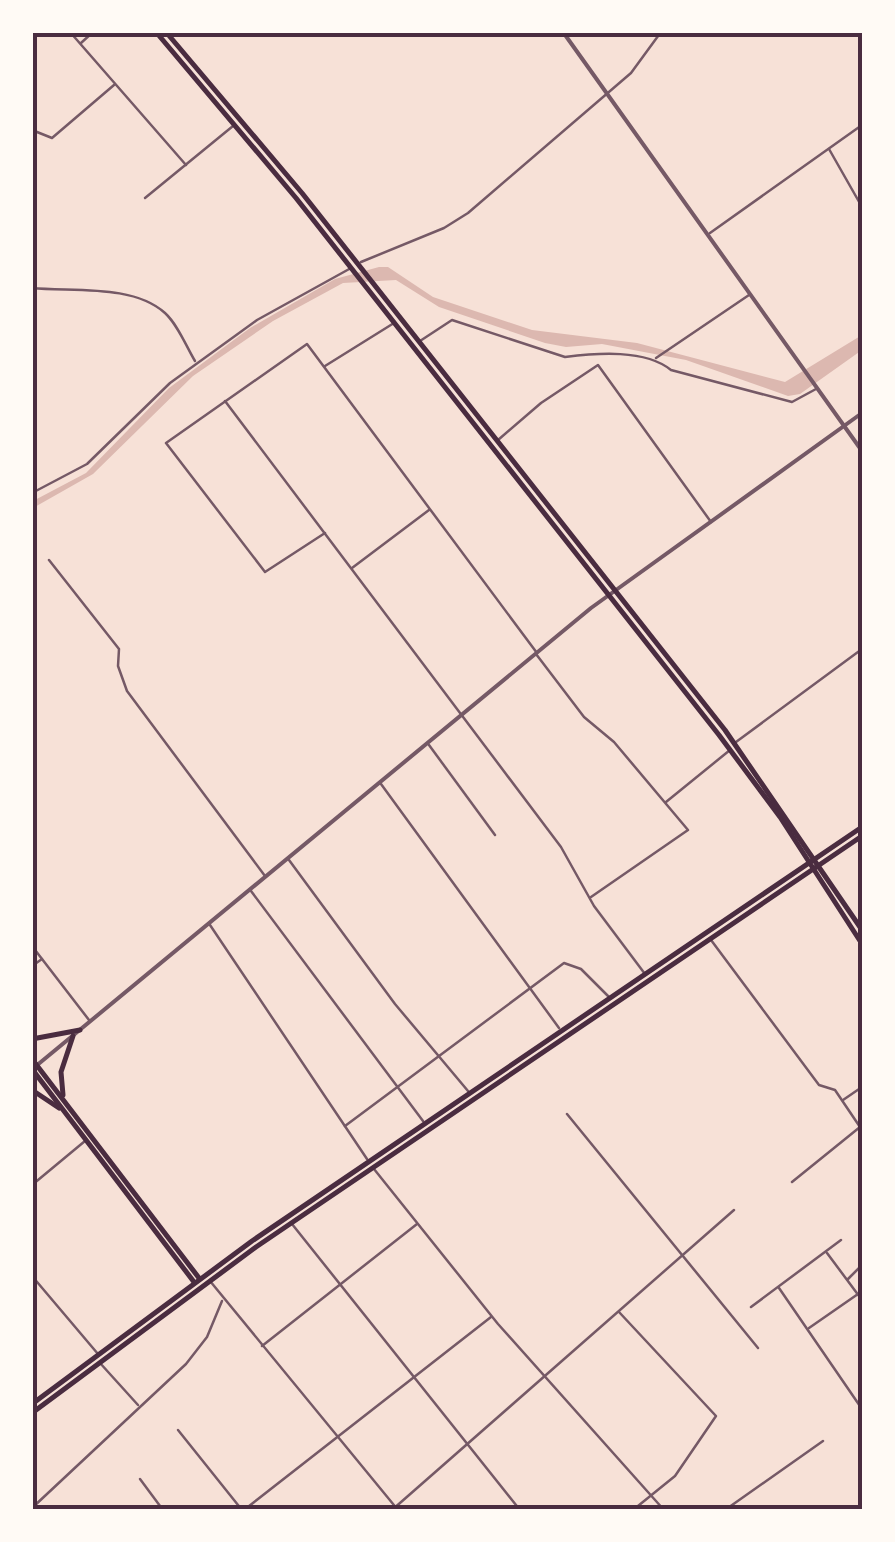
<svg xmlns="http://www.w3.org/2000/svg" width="895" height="1542" font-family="'Work Sans',sans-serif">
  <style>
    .water { fill: #dcb8b0 }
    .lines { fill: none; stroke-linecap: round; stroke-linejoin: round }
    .minor { stroke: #755966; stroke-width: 2.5 }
    .tertiary { stroke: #755966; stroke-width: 4 }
    .secondary { stroke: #4a2c40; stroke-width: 5 }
    .neatline { fill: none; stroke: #4a2c40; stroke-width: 4 }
  </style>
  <rect width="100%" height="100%" fill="#f7e1d7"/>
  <path class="water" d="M 379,267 L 388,267 L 433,297 L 532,330 L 637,343 L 785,382 L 862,335 L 862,350 L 800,394 L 788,396 L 686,360 L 602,344 L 566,347 L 545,343 L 439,307 L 396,280 L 343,283 L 273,321 L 193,376 L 93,474 L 33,508 L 33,501 L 86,473 L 169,388 L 250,328 L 335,279 Z"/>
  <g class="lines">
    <g class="minor">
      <path d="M 70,32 L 186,165"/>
      <path d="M 81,43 L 93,32"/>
      <path d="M 32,130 L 52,138 L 114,85"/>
      <path d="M 829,149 L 862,207"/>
      <path d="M 145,198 L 233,126"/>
      <path d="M 710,233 L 862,125"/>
      <path d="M 361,262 L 444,228 L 468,213 L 631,73 L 661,32"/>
      <path d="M 32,288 C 73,292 133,284 165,313 C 178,325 186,346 195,361"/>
      <path d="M 420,341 L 452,320 L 565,357 C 597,353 645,349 671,370 L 792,402 L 816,389"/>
      <path d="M 656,358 L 749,295"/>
      <path d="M 325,366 L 394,323"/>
      <path d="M 225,401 L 561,847 L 594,906 L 645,974"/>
      <path d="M 498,440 L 541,403 L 598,365 L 711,522"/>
      <path d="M 32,493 L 87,464 L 170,383 L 257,320 L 351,268"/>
      <path d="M 325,533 L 265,572 L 166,443 L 307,344 L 537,653"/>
      <path d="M 49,560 L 119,649 L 118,666 L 127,691 L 265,876"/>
      <path d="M 352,568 L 429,510"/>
      <path d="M 536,654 L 584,717 L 614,742 L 688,830 L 591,897"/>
      <path d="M 736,742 L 862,649"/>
      <path d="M 429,745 L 495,835"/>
      <path d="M 381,784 L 559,1028"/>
      <path d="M 666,802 L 730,750"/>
      <path d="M 289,860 L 395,1004 L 468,1091"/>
      <path d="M 251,891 L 423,1121"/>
      <path d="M 210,925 L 367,1159"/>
      <path d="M 711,940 L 819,1085 L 835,1090 L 860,1127 L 792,1182"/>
      <path d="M 32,946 L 89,1020"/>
      <path d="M 32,966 L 42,959"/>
      <path d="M 843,1100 L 862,1087"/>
      <path d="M 567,1114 L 758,1348"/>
      <path d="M 345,1126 L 564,963 L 581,969 L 610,998"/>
      <path d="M 374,1169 L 498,1324 L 664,1510"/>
      <path d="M 32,1185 L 85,1141"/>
      <path d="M 292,1224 L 520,1510"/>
      <path d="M 827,1253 L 862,1300"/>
      <path d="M 32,1276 L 98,1354"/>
      <path d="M 848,1279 L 862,1265"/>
      <path d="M 210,1281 L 398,1510"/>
      <path d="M 779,1288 L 862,1409"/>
      <path d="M 751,1307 L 841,1240"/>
      <path d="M 619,1312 L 716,1416 L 675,1476 L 633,1510"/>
      <path d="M 809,1328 L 858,1294"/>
      <path d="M 262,1346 L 417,1224"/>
      <path d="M 100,1363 L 138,1405"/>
      <path d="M 178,1430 L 242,1510"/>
      <path d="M 140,1479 L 163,1510"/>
      <path d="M 32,1508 L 186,1364 L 207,1337 L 222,1301"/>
      <path d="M 244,1510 L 491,1317"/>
      <path d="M 392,1510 L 734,1210"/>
      <path d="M 725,1510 L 823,1441"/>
    </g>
    <g class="tertiary">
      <path d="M 563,32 L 862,451"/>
      <path d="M 36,1066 L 591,608 L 862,413"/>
    </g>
    <g class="secondary">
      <path d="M 156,32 L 296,198 L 719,735 L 780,817 L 862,944"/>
      <path d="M 166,32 L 302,193 L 725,730 L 862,930"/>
      <path d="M 32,1039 L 80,1030"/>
      <path d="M 32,1059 L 199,1278"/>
      <path d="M 32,1069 L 194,1282"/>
      <path d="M 32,1090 L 59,1108"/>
      <path d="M 63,1095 L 61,1072 L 73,1036"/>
      <path d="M 32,1404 L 252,1241 L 862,827"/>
      <path d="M 32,1413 L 256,1247 L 862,836"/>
    </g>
  </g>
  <rect width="895" height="1542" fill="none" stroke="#fffaf5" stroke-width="70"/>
  <rect x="35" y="35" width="825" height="1472" class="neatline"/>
</svg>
